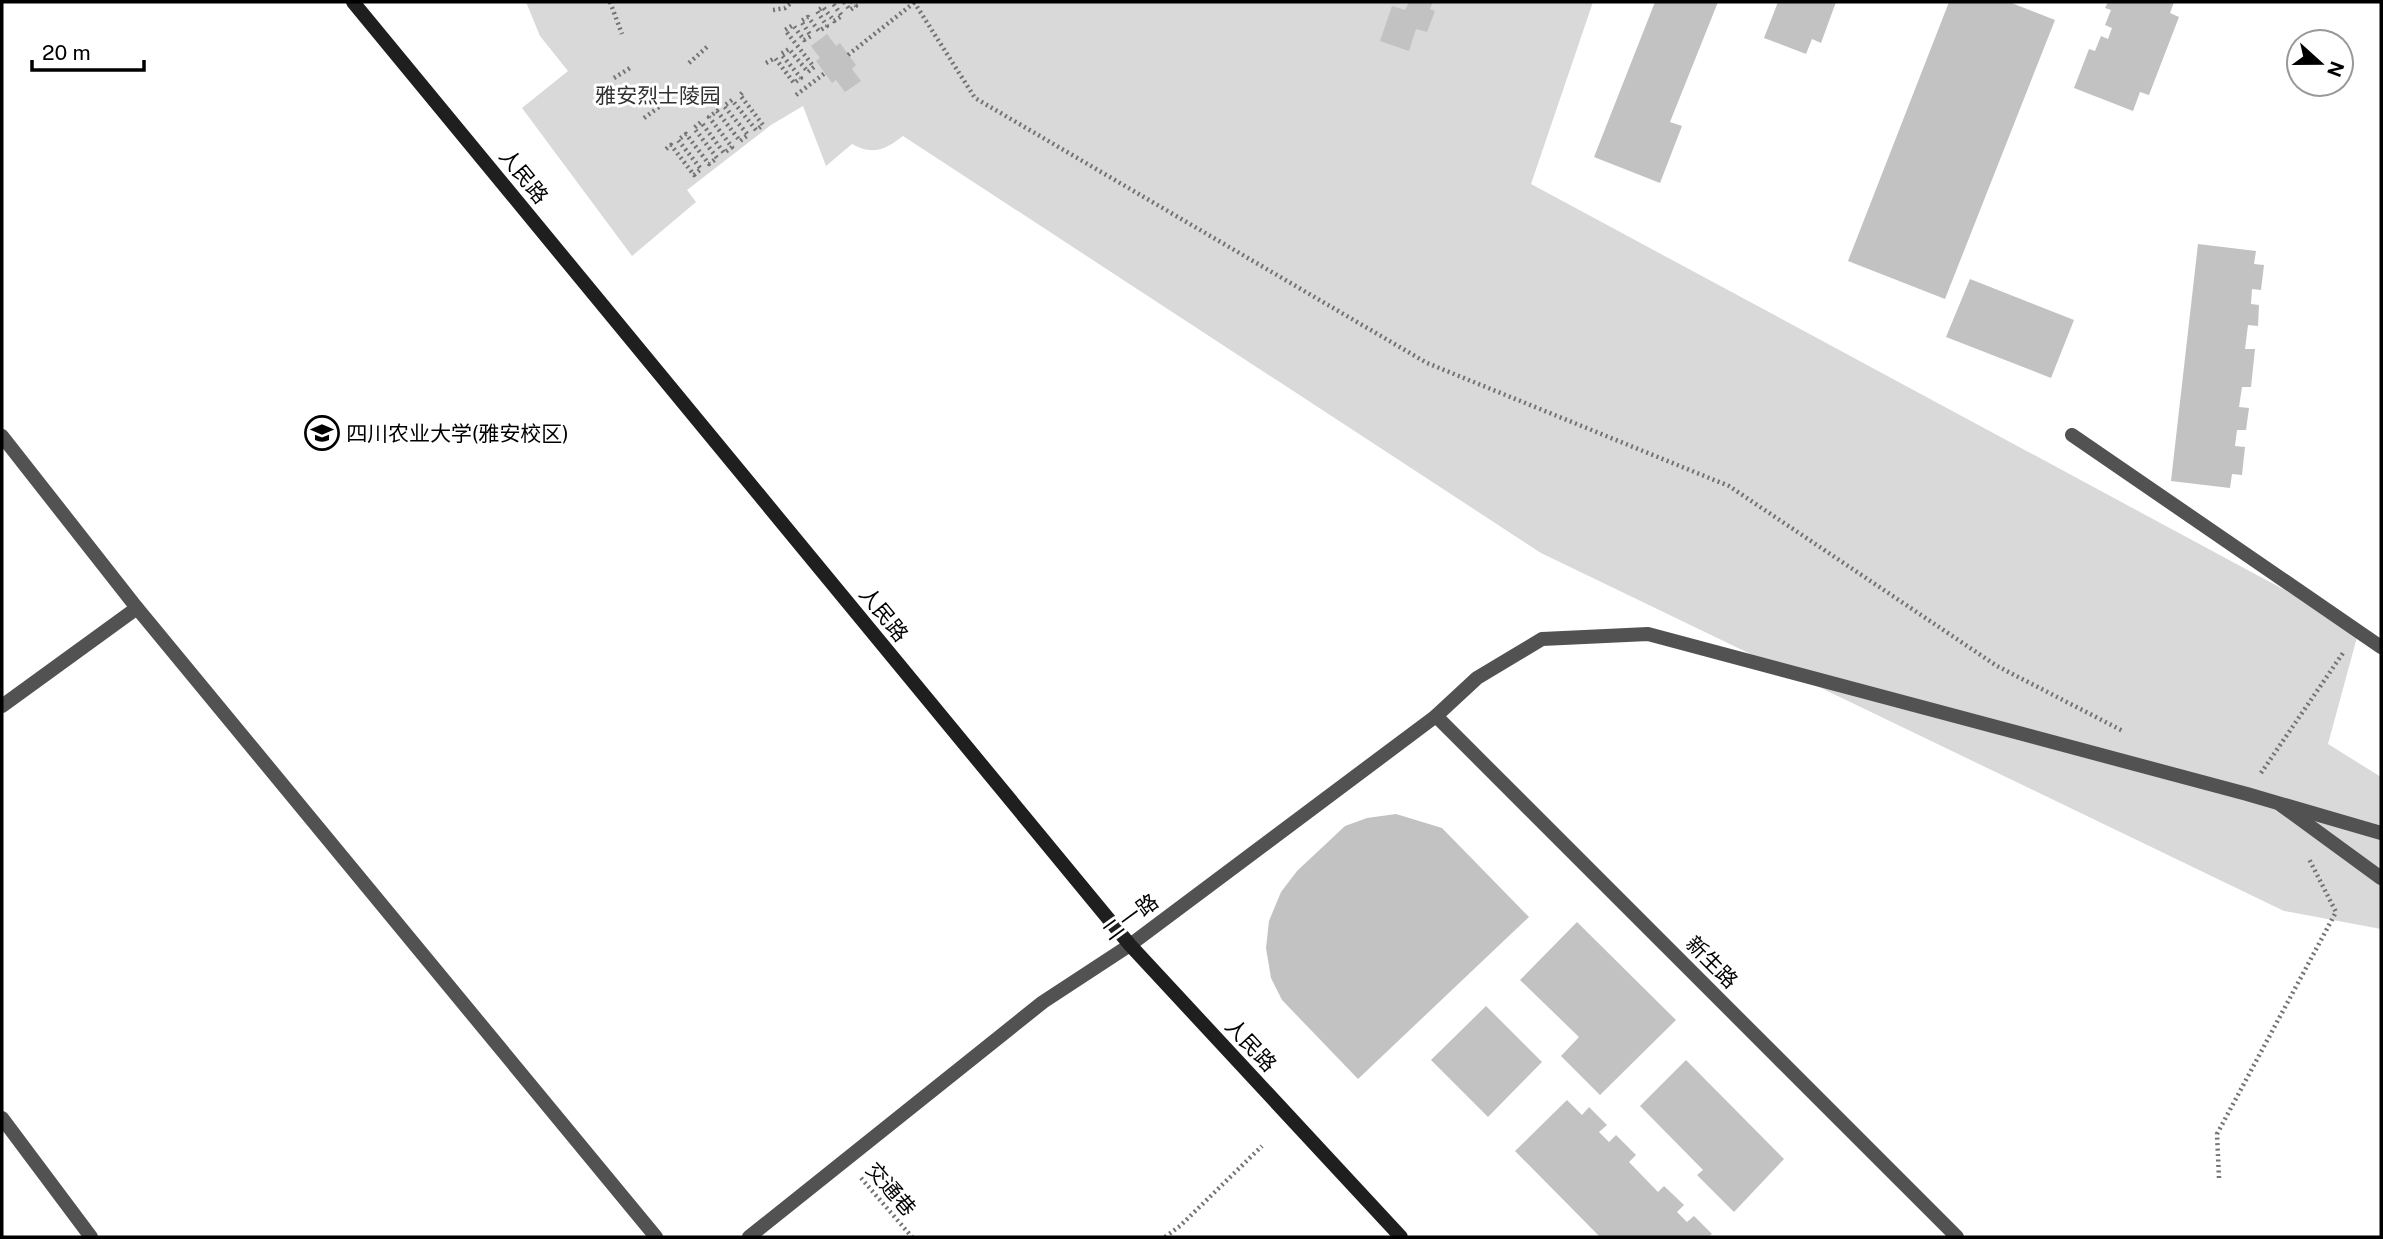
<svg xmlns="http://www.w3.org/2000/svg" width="2383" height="1239" font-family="'Public Sans','Noto Sans SC',sans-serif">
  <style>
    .green { fill: #d9d9d9 }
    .building { fill: #c2c2c2 }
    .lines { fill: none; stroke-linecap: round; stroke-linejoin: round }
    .path { stroke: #747474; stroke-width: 4.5; stroke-dasharray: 2 3.5; stroke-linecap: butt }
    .service { stroke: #525252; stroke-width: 14 }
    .minor { stroke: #525252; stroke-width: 14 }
    .secondary { stroke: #1f1f1f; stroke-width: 14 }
    .labels { text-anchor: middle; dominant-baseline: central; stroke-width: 6; stroke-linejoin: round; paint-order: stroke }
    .park-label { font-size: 21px; fill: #303030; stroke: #fff }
    .street-label { font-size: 21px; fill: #000; stroke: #fff }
    .poi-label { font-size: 21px; fill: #000; stroke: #fff; text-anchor: start }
  </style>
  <rect width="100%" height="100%" fill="#fff"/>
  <path class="green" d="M 526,2 L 1593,2 L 1531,184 L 2359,630 L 2328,744 L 2381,777 L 2381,929 L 2284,911 L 1541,553 L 903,136 C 886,149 873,156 852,144 L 826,166 L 803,106 L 771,125 L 687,190 L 696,202 L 632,256 L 522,108 L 568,71 L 540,36 Z"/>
  <g class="building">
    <path d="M 1409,2 L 1433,2 L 1430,9 L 1435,11 L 1427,32 L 1416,29 L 1409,51 L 1380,41 L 1392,6 L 1405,10 Z"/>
    <path d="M 1655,2 L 1718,2 L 1670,122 L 1682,126 L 1660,183 L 1594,157 Z"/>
    <path d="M 1778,2 L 1836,2 L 1821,43 L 1812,39 L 1806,54 L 1764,38 Z"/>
    <path d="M 1949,2 L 2009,2 L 2055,20 L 1945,299 L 1848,261 Z"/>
    <path d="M 2108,2 L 2174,2 L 2170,13 L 2179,17 L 2149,95 L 2140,92 L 2133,111 L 2074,88 L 2089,49 L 2095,51 L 2101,36 L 2108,39 L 2112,28 L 2105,25 L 2111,10 L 2105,8 Z"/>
    <path d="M 827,34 L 836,46 L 840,43 L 856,65 L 852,69 L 861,81 L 845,92 L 836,80 L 832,83 L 816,61 L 820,58 L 811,46 Z"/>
    <path d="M 2198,244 L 2256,251 L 2254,264 L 2264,265 L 2261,290 L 2252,289 L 2251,304 L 2259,305 L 2258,326 L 2248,325 L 2245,349 L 2255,349 L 2251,387 L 2242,387 L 2239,407 L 2249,408 L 2246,430 L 2237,430 L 2235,446 L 2245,447 L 2242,475 L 2232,474 L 2230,488 L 2171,481 Z"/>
    <path d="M 1970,279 L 2074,320 L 2051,378 L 1946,337 Z"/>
    <path d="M 1396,814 L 1442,828 L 1529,917 L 1358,1079 L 1282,1000 L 1271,978 L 1266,948 L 1269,921 L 1281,892 L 1297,871 L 1345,826 L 1367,818 Z"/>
    <path d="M 1577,922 L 1676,1020 L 1600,1095 L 1561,1056 L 1579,1037 L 1520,980 Z"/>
    <path d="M 1486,1006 L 1542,1062 L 1488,1117 L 1431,1060 Z"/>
    <path d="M 1686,1060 L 1784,1159 L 1734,1212 L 1697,1175 L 1703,1170 L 1640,1106 Z"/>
    <path d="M 1567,1100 L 1582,1115 L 1589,1107 L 1607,1125 L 1599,1132 L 1609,1142 L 1616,1135 L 1636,1155 L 1629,1162 L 1658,1192 L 1664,1186 L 1684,1205 L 1677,1212 L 1687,1222 L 1694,1216 L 1712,1234 L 1708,1237 L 1600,1237 L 1515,1151 Z"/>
  </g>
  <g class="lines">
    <g class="path">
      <path d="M 610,2 L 622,34"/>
      <path d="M 844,2 L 850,10 L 856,6 L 852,2"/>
      <path d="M 914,2 L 975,98 L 1427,363 L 1729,486 L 1997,666 L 2123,731"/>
      <path d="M 773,10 L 785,8 L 792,2"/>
      <path d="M 848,55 L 915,2"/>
      <path d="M 689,63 L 707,47"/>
      <path d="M 766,63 L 775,58 L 794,83 L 801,78 L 781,54 L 789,49 L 808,72 L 814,67 L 785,30 L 793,25 L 804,40 L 811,36 L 801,21 L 808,17 L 819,31 L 827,26 L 817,11 L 823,7 L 834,21 L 842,16 L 832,2"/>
      <path d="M 614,78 L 630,68"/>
      <path d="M 796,95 L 825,73"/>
      <path d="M 644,118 L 659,107"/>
      <path d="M 666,149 L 671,145 L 694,175 L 701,169 L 678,140 L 686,134 L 709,164 L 717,158 L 694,128 L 701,122 L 724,153 L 732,147 L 709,117 L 717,111 L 740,141 L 748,135 L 724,106 L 732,100 L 756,130 L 763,125 L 740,95 L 744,91"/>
      <path d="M 2261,773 L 2343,653"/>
      <path d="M 861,1178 L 912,1237"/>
      <path d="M 2219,1178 L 2217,1134 L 2336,912 L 2309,859"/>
      <path d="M 1165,1237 L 1180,1226 L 1262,1146"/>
    </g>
    <g class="service">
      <path d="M 2072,435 L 2381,647"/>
      <path d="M 2281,805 L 2381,878"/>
    </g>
    <g class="minor">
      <path d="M 2,436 L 137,608 L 656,1237"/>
      <path d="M 2,706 L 137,608"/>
      <path d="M 1436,716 L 1957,1237"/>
      <path d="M 2,1118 L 91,1237"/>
      <path d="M 749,1237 L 1043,1002 L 1130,945 L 1436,716 L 1477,678 L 1542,639 L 1648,634 L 2247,794 L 2381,833"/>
    </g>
    <path class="secondary" d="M 353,2 L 1130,945 L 1401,1237"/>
  </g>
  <defs>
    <g id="university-ring" transform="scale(1.75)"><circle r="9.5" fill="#fff" stroke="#000" stroke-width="1.5"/><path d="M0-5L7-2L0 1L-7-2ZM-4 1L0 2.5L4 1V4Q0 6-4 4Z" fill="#000"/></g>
  </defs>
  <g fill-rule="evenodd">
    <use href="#university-ring" x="322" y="433"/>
  </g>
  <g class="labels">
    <g class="park-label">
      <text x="658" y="95">雅安烈士陵园</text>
    </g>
    <g class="street-label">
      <text transform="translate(524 176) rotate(51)">人民路</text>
      <text transform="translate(884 614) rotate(51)">人民路</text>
      <text transform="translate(1130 917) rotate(-36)">二一路</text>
      <text transform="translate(1712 962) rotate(45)">新生路</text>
      <text transform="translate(1251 1045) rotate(47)">人民路</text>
      <text transform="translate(891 1189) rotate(49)">交通巷</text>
    </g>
    <g class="poi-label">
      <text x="346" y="433">四川农业大学(雅安校区)</text>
    </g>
  </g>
  <rect width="2383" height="1239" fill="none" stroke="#000000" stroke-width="7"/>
  <g transform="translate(2320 63) rotate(111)"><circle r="33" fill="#ffffff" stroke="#999999" stroke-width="2"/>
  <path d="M0-5L12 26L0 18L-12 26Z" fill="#000000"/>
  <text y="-10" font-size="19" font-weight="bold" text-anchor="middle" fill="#000000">N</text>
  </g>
  <path d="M32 60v10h112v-10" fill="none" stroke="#000000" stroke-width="3.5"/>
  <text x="42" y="60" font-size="21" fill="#000000" stroke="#ffffff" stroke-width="5" paint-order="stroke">20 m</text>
</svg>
